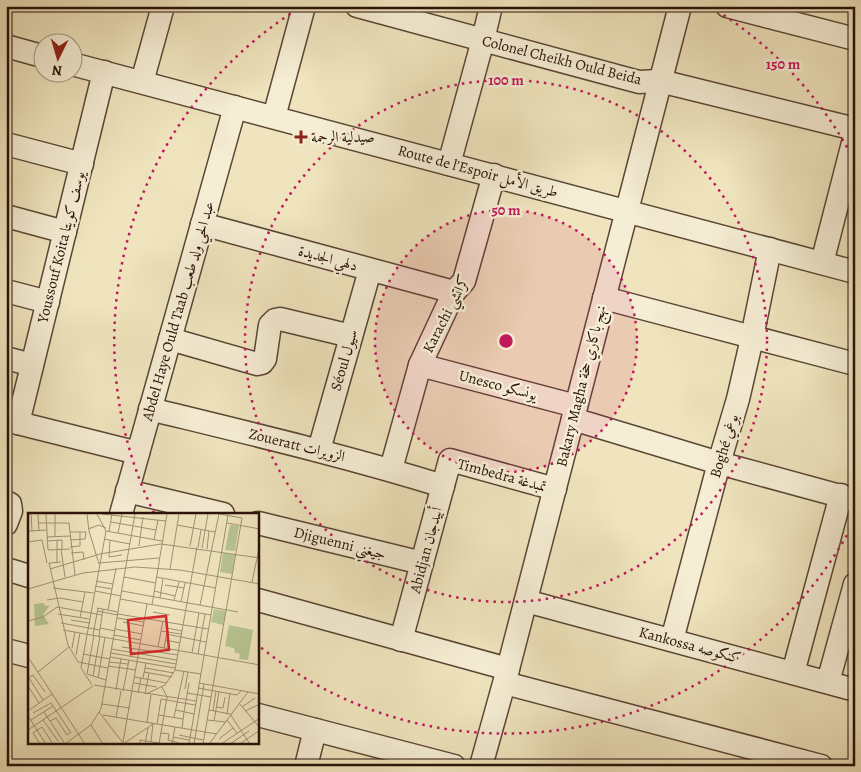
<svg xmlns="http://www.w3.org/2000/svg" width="861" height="772" font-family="Alegreya,Amiri,serif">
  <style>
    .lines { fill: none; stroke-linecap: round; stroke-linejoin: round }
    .minor-casing { stroke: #5a4635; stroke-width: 25 }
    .minor { stroke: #f5edd4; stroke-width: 22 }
    .ring { fill: none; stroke: #c2185b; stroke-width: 2.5; stroke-dasharray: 2.5 5 }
    .poi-dot { fill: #8f2418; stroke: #f5edd4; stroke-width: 2 }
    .labels { text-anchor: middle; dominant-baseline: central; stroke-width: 5; stroke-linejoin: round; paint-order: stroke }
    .street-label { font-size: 15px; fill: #291108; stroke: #f5edd4 }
    .poi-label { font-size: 15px; fill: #291108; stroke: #f5edd4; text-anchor: start }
    .inset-road { fill: none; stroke: #a09075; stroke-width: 1 }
    .view { fill: #d62828; fill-opacity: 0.15; stroke: #d62828; stroke-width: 2.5 }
    .inset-edge { fill: none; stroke: #291108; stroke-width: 2.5 }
    .centre { fill: #c2185b; stroke: #f5edd4; stroke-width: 2.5 }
    .ring-label { font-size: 15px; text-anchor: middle; font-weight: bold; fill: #c2185b; stroke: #f5edd4; stroke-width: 5; stroke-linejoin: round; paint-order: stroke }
  </style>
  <rect width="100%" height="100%" fill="#efe4bd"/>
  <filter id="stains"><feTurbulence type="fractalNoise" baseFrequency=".004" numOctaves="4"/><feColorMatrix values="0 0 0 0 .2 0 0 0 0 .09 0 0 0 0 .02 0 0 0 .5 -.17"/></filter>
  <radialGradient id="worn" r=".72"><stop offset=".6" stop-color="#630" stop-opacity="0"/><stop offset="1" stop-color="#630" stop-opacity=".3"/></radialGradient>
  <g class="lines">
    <g class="minor-casing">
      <g id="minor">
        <path d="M 357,6 L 639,82 L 660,81 L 855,129"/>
        <path d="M 727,6 L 855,39"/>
        <path d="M 6,46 L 42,56"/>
        <path d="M 72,64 L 855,272"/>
        <path d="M 142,82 L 163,6"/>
        <path d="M 274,117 L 304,6"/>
        <path d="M 6,144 L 82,164"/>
        <path d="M 449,164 L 483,40 L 491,6"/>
        <path d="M 6,216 L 65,232"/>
        <path d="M 202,224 L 454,292"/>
        <path d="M 822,263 L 855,135"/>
        <path d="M 6,291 L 48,302"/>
        <path d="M 604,298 L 855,364"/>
        <path d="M 170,339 L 257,364 L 262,363 L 265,359 L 270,325 L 275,320 L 280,319 L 351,336"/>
        <path d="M 6,358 L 32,365"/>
        <path d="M 420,365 L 576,406"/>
        <path d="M 150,409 C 248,433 346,456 443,486"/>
        <path d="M 573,419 L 719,463 L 855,500"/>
        <path d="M 6,420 L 138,453"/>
        <path d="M 18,423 L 104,72"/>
        <path d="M 319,450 L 370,270"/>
        <path d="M 391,469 L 420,365 L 454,292 L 464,281 L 494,175"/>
        <path d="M 127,491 L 223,514"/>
        <path d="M 6,502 L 10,504 L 11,511 L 6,524"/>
        <path d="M 121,514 L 235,107"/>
        <path d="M 258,523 L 422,563"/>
        <path d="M 6,569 L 29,576"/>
        <path d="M 258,600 L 508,669"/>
        <path d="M 526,601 L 855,690"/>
        <path d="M 401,640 L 450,460 L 555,489"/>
        <path d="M 672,640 L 719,463 L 738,399 L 750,347 L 770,249"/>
        <path d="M 6,650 L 29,656"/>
        <path d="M 793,673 L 841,495"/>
        <path d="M 828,682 L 855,584"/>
        <path d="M 505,683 L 821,766"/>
        <path d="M 258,715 L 454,766"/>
        <path d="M 306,766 L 315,730"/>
        <path d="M 481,766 L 508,669 L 680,6"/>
      </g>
    </g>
    <use href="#minor" class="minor"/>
  </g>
  <circle cx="506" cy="341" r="131" fill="#c2185b" fill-opacity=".12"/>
  <g class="ring">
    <circle cx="506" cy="341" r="131"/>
    <circle cx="506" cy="341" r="261"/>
    <path d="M854 522A392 392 0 0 1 259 646M154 513A392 392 0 0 1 301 7M711 7A392 392 0 0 1 854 160"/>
  </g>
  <path class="poi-dot" d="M298.5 129.5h5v5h5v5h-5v5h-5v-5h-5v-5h5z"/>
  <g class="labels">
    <g class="street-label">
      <text transform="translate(562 60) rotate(14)">Colonel Cheikh Ould Beida</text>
      <text transform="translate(478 171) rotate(15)">Route de l’Espoir طريق الأمل</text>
      <text transform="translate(61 247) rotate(-76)">Youssouf Koita يوسف كويتا</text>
      <text transform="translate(328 258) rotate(15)">دلهي الجديدة</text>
      <text transform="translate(178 311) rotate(-74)">Abdel Haye Ould Taab عبد الحي ولد طعب</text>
      <text transform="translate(446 314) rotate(-63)">Karachi كراتشي</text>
      <text transform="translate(344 360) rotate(-74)">Séoul سيول</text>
      <text transform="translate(498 385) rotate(15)">Unesco يونسكو</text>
      <text transform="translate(581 386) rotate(-76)">Bakary Magha نهج باكاري حخة</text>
      <text transform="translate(297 445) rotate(14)">Zoueratt الزويرات</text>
      <text transform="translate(724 446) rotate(-73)">Boghé بوغي</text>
      <text transform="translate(502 475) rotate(15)">Timbedra تمبدغة</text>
      <text transform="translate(340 543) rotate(14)">Djiguenni جيغني</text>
      <text transform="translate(426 550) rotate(-75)">Abidjan أبيدجان</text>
      <text transform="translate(690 645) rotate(15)">Kankossa كنكوصه</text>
    </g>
    <g class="poi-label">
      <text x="311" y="137">صيدلية الرحمة</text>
    </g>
  </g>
  <g transform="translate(28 513)">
    <rect width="231" height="231" fill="#efe4bd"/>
    <path d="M 202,12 L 211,13 L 207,38 L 197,37 ZM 195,40 L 207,42 L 204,61 L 192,59 ZM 16,90 L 17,93 L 22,92 L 15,102 L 21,111 L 7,113 L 6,91 ZM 186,96 L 198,98 L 195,112 L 183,109 ZM 201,112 L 225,117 L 220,147 L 211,146 L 212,141 L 207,140 L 206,135 L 197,133 Z" fill="#b7c492"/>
    <path class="inset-road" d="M 3,1 L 4,18M 10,1 L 11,18M 18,1 L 20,37 L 42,36M 27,1 L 27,24M 59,1 L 61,18 L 71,51M 74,1 L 138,8M 192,1 L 214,5M 83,9 L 128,17M 11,10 L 41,10 L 47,62M 199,10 L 232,16M 149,12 L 187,19M 60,16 L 71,12 L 78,15M 0,18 L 19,17M 78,18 L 134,28M 81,18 L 84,1M 42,19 L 58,19M 90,20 L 94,1M 19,24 L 42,23M 76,26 L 102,31M 29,27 L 29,49M 42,27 L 57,26 L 58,19M 82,27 L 81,44 L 94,42M 126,27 L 130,7M 19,28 L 34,27 L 34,36M 0,29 L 14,27 L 19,50M 111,33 L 115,4M 162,33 L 168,1M 42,34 L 52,33 L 52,19M 170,34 L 173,17M 174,35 L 180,1M 33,36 L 37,64M 179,36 L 181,18M 43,40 L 55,39 L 56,47M 33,49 L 21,50 L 40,132 L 50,149 L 80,155M 71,50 L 131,45M 22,56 L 72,41 L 133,31 L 232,45M 142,56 L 151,1M 96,64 L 128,70M 128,64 L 188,75M 68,68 L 85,71M 224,69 L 232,31M 137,72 L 156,75M 67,73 L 84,76M 25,75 L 66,80M 0,76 L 55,60 L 107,54 L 152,57 L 232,71M 67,78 L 93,83M 94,78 L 210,99M 126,78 L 147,83M 132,85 L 135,66M 92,86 L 183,102M 19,87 L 31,85 L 55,89M 146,87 L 151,69M 153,89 L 157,70M 124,92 L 139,1M 172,92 L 191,1M 69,95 L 90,99M 80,97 L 88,55M 69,98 L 90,102M 125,99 L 142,102M 30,101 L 61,106M 90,101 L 180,116M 52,105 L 57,79M 89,105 L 116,109M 43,107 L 62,110M 0,108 L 15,104 L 29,94 L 74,102M 95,109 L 116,113M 33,110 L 72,117M 139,112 L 139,115 L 154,118M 72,115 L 87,118M 87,116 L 114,121M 35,117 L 232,152M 133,118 L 153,121M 138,121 L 178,129M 65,122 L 70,95M 66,122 L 59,161 L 78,167M 86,122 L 113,127M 71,123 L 75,96M 137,127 L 152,130M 94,134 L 150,142M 130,134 L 135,108M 44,135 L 47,119M 136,135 L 139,119M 83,136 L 149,147M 83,140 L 148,151M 164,140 L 171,100M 55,141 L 82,146M 170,141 L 177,101M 48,142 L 52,120M 0,144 L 57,231M 82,144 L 147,155M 81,149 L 100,151M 80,153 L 108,157M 117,155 L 146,160M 147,157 L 173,161M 10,159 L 41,134M 116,159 L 144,164M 65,163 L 72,123M 107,164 L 139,170M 0,165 L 5,162 L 17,179M 1,165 L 15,187M 70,165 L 77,124M 115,165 L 118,150M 106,170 L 129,174M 171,170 L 232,181M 64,172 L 53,155 L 78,18 L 69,1M 66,172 L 168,188M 0,173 L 11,190M 170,175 L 209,182 L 213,178M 157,176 L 160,159M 88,177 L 93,145M 95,178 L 101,147M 110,180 L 113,165M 159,180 L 183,184M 117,181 L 121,160M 118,181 L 137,172 L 147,157 L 169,34M 133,186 L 167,192M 211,190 L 232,215M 74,191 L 102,195M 189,194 L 195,195 L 197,184M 214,194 L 227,185M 148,197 L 166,201M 181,197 L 202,201 L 222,231M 0,198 L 24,181M 185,198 L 188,178M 217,198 L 232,191M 16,199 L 37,231M 71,199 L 95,230M 156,199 L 161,170M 5,200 L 23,190 L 43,220M 199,201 L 202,180M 75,202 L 189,221M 131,202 L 155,206M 0,203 L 18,231M 88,204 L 93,178M 146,204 L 156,158M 3,207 L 25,193M 15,207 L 30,228M 179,207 L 198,209M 199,207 L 209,220M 22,208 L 28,205 L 39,222 L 43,219M 186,208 L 191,179M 119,209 L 123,182M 129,211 L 133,186M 63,212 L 75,231M 154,215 L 156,199M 0,217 L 65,173M 133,220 L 141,221 L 140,227 L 151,230M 151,222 L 175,227M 145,224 L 161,227M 191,226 L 205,215M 95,229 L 119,91M 123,229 L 125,211M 12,231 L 5,220 L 14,214 L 25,231M 37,231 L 63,212 L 73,196 L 107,1M 95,231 L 125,211M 112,231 L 112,227 L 131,230M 117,231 L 120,215M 131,231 L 139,184 L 134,174M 144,231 L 147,214M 161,231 L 200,2M 166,231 L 176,171M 175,231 L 214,5M 181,231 L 220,179M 193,231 L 232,205M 202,231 L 221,218M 212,231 L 232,217"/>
    <path class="view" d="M 138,103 L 141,137 L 103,141 L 100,107 Z"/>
    <rect width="231" height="231" class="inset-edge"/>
  </g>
  <circle cx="506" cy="341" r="8" class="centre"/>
  <g class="ring-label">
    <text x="783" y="69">150 m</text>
    <text x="506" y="85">100 m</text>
    <text x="506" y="215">50 m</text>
  </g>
  <rect width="861" height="772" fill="none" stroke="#efe4bd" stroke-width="25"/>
  <rect x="8" y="8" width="846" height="757" fill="none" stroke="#291108" stroke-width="2.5"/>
  <rect x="12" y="12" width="836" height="747" fill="none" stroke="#291108"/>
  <g transform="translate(58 58) rotate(185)"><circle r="24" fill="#f5edd4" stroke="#a39582"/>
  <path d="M0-4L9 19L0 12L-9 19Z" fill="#8f2418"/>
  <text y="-8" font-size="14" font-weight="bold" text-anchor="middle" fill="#291108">N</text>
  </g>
  <rect width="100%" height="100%" filter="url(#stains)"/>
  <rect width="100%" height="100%" fill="url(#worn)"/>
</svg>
